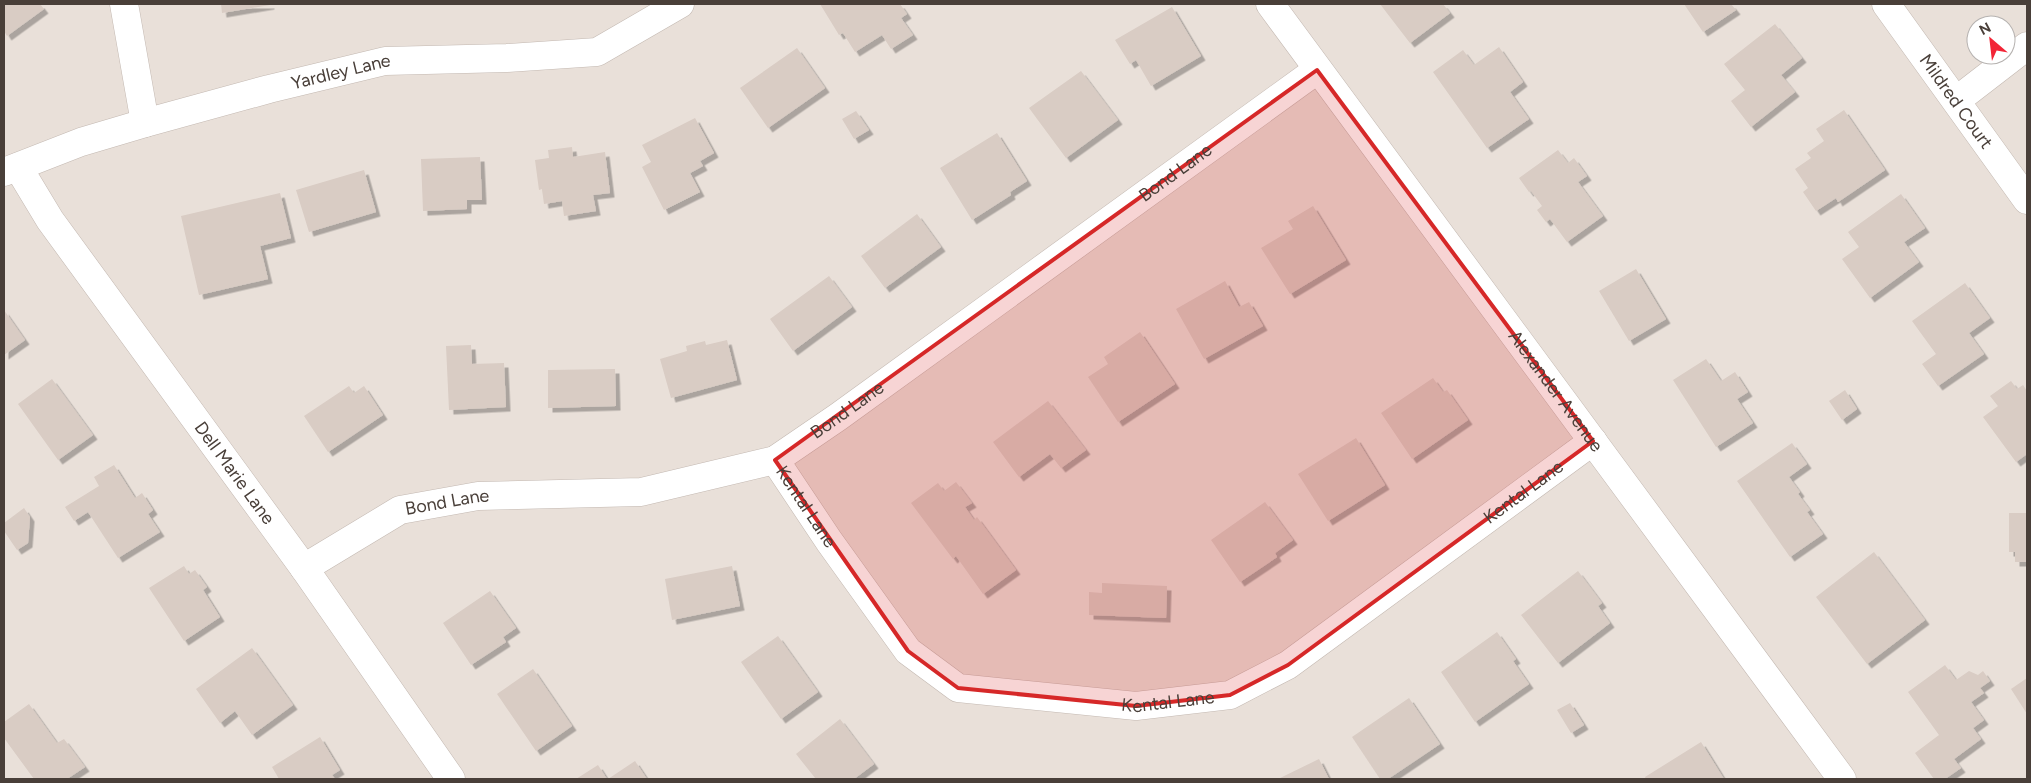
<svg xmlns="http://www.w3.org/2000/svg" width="2031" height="783" font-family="Figtree,sans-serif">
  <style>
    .residential { fill: #e9e0d9; fill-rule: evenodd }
    .building { fill: #d9ccc4; filter: url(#shadow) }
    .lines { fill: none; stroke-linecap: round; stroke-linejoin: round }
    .minor-casing { stroke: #c3b8b1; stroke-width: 29 }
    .minor { stroke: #fff; stroke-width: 28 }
    .marked { fill: #d62828; fill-opacity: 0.2; stroke: #d62828; stroke-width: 4; stroke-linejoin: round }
    .labels { text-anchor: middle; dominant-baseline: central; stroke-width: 5; stroke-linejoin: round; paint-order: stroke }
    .street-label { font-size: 18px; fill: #493f39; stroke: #fff }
  </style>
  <defs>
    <filter id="shadow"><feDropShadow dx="4.5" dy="4.5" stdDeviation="0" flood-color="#0004"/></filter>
  </defs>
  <rect width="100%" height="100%" fill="#f5f0eb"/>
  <path class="residential" d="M 4,4 L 2027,4 L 2027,779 L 4,779 ZM 1976,25 L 2006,25 L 2006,55 L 1976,55 Z"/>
  <g class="building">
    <path d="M 4,4 L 40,4 L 44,9 L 7,36 L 4,31 Z"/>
    <path d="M 221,4 L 270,4 L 270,5 L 222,13 Z"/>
    <path d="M 820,4 L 900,4 L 907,14 L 901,18 L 913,35 L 891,49 L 882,35 L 855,52 L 843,33 L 839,35 Z"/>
    <path d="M 1380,4 L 1443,4 L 1450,13 L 1410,43 Z"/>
    <path d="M 1684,4 L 1731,4 L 1736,10 L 1703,32 Z"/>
    <path d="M 1172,7 L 1201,56 L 1151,86 L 1136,60 L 1130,64 L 1115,40 Z"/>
    <path d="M 1775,24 L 1802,58 L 1781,75 L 1795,92 L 1751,127 L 1731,101 L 1745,90 L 1724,64 Z"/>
    <path d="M 1499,47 L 1523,82 L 1510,92 L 1529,119 L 1487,148 L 1433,72 L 1463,50 L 1474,65 Z"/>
    <path d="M 797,48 L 825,88 L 768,128 L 740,88 Z"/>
    <path d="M 1081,71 L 1118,120 L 1066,158 L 1029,108 Z"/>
    <path d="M 1844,110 L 1885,170 L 1838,202 L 1836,198 L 1816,211 L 1803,192 L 1808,188 L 1795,169 L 1811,158 L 1807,153 L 1824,141 L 1816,129 Z"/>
    <path d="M 856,111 L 869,130 L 854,139 L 842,119 Z"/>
    <path d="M 695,118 L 714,153 L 700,161 L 703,166 L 690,173 L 700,192 L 664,210 L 642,167 L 651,162 L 642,145 Z"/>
    <path d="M 997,133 L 1027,181 L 1010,192 L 1011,195 L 972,220 L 940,168 Z"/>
    <path d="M 572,147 L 573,157 L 605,152 L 610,193 L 593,195 L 596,211 L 564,216 L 562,201 L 544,204 L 542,189 L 539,190 L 535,160 L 549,158 L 548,150 Z"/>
    <path d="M 1558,150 L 1568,163 L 1574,158 L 1587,176 L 1578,182 L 1603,216 L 1567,242 L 1550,219 L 1546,222 L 1537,210 L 1542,206 L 1531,191 L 1529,192 L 1519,178 Z"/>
    <path d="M 480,157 L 482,200 L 467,200 L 467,209 L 423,211 L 421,159 Z"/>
    <path d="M 364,170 L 376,212 L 309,232 L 296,190 Z"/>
    <path d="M 280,193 L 291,238 L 260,246 L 268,279 L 199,295 L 181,216 Z"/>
    <path d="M 1901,194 L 1925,228 L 1904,242 L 1919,262 L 1870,298 L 1842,259 L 1859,247 L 1848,232 Z"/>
    <path d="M 1313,206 L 1346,260 L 1290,294 L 1261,248 L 1293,229 L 1288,221 Z"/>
    <path d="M 917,214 L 941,247 L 885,288 L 861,256 Z"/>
    <path d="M 1636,269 L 1666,319 L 1629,341 L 1599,291 Z"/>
    <path d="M 829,276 L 852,307 L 793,351 L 770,319 Z"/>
    <path d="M 1225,281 L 1239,307 L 1249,302 L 1263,326 L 1204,359 L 1176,309 Z"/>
    <path d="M 1965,283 L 1990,318 L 1969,333 L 1984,354 L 1938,386 L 1922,364 L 1936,354 L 1912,321 Z"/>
    <path d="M 4,310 L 25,340 L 4,355 Z"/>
    <path d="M 1140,332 L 1175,384 L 1118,422 L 1088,377 L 1108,364 L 1104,357 Z"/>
    <path d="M 727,340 L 737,380 L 671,398 L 660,359 L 687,351 L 686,346 L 705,341 L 706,345 Z"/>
    <path d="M 471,345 L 472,364 L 504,363 L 506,407 L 449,410 L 446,346 Z"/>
    <path d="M 1706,359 L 1721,381 L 1735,372 L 1748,392 L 1737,399 L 1753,423 L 1716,447 L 1673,380 Z"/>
    <path d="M 615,369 L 616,406 L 548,408 L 548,370 Z"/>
    <path d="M 1433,378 L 1443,392 L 1447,390 L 1468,420 L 1412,459 L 1381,413 Z"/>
    <path d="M 52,379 L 93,435 L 58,460 L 18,404 Z"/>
    <path d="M 2011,381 L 2017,389 L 2023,385 L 2027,391 L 2027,454 L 2016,462 L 1983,417 L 1998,406 L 1990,396 Z"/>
    <path d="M 349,386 L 354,393 L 364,386 L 383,415 L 328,452 L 304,416 Z"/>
    <path d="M 1845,390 L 1857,409 L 1842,420 L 1829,401 Z"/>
    <path d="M 1048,401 L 1086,450 L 1061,468 L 1050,454 L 1019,477 L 993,442 Z"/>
    <path d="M 1356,438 L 1385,485 L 1328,521 L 1298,474 Z"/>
    <path d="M 1792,443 L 1807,464 L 1789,477 L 1800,492 L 1798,494 L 1810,510 L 1807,512 L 1823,534 L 1790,557 L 1737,481 Z"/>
    <path d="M 114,465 L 135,498 L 142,493 L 153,510 L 148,514 L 160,532 L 118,558 L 88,512 L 74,521 L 65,507 L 99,486 L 94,477 Z"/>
    <path d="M 956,482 L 972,503 L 965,507 L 974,520 L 977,517 L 1016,570 L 983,594 L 956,556 L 953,559 L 911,503 L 938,483 L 944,491 Z"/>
    <path d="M 1265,502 L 1293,540 L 1275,553 L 1277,557 L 1240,582 L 1211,540 Z"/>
    <path d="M 24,508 L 30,517 L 28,543 L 17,550 L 4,531 L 4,523 Z"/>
    <path d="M 2009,513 L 2027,513 L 2027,562 L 2015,562 L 2015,552 L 2009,552 Z"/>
    <path d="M 1874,552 L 1925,620 L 1867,664 L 1816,597 Z"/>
    <path d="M 184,566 L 189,574 L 195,570 L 207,587 L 203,590 L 220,617 L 184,641 L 149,588 Z"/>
    <path d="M 732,566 L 740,606 L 672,620 L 665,579 Z"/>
    <path d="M 1578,571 L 1602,603 L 1598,606 L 1610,623 L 1558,663 L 1521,615 Z"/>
    <path d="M 1102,583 L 1167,586 L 1166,618 L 1089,615 L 1089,592 L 1102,593 Z"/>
    <path d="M 490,591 L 516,628 L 503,637 L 506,642 L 471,665 L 443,623 Z"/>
    <path d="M 1497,632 L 1516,659 L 1513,661 L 1529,684 L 1475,722 L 1441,672 Z"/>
    <path d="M 778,636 L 818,692 L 781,719 L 741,662 Z"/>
    <path d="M 252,648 L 293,705 L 252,735 L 235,711 L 220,723 L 196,689 Z"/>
    <path d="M 1945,665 L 1956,680 L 1969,671 L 1978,675 L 1983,671 L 1990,681 L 1980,688 L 1984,693 L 1971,702 L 1984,720 L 1973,728 L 1981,739 L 1954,759 L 1961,768 L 1945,779 L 1934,779 L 1915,753 L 1939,735 L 1908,692 Z"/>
    <path d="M 533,669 L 572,726 L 536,751 L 497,694 Z"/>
    <path d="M 2027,678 L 2027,714 L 2011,689 Z"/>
    <path d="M 1409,698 L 1440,744 L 1388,779 L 1380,779 L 1352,737 Z"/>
    <path d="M 1570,703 L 1584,725 L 1571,733 L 1557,710 Z"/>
    <path d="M 29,704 L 57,743 L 64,739 L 85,767 L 67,779 L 34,779 L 4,738 L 4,722 Z"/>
    <path d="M 840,719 L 874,764 L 854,779 L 816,779 L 796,754 Z"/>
    <path d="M 320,737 L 340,770 L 332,775 L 335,779 L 279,779 L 272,767 Z"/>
    <path d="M 1701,742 L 1724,779 L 1646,779 L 1645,777 Z"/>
    <path d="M 1319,759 L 1329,779 L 1278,779 Z"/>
    <path d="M 635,761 L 647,779 L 608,779 Z"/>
    <path d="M 598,765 L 607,779 L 576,779 Z"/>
  </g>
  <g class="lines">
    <g class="minor-casing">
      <g id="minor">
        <path d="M 124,4 L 145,123"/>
        <path id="s1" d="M 1270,4 L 1842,779"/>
        <path id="s2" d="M 1886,4 L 2027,200"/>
        <path d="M 1957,100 L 2027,46"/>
        <path id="s3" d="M 18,167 L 50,220 L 304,568 L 451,779"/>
        <path id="s4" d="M 4,172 L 81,142 L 145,123 L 269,89 L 385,61 L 507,58 L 597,52 L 680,4"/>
        <path id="s5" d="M 775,460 L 829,541 L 908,651 L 958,688 L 1136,706 L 1230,695 L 1288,665 L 1593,441"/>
        <path id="s6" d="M 304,568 L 400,510 L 478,496 L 641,492 L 775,460 L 838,417 L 1317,70"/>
      </g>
    </g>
    <use href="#minor" class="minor"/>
  </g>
  <path class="marked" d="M 1317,70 L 1593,441 L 1288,665 L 1230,695 L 1136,706 L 958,688 L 908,651 L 775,460 Z"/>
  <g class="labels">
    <g class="street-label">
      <text stroke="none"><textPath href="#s4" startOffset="352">Yardley Lane</textPath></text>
      <text stroke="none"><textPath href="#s2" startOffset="120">Mildred Court</textPath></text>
      <text stroke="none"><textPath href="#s6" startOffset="985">Bond Lane</textPath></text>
      <text stroke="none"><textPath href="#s1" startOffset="481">Alexander Avenue</textPath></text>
      <text stroke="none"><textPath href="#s6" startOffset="580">Bond Lane</textPath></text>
      <text stroke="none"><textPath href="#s3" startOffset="375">Dell Marie Lane</textPath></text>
      <text stroke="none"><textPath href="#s5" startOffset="926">Kental Lane</textPath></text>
      <text stroke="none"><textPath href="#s6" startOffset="160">Bond Lane</textPath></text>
      <text stroke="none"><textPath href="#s5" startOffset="56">Kental Lane</textPath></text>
      <text stroke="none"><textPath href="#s5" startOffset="506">Kental Lane</textPath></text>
    </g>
  </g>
  <rect width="2031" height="783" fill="none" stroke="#493f39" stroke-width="10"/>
  <g transform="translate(1991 40) rotate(332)"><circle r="24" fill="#ffffff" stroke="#b6b2b0"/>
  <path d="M0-4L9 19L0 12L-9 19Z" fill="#f22536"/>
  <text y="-8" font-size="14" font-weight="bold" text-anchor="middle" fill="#493f39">N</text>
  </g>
</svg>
